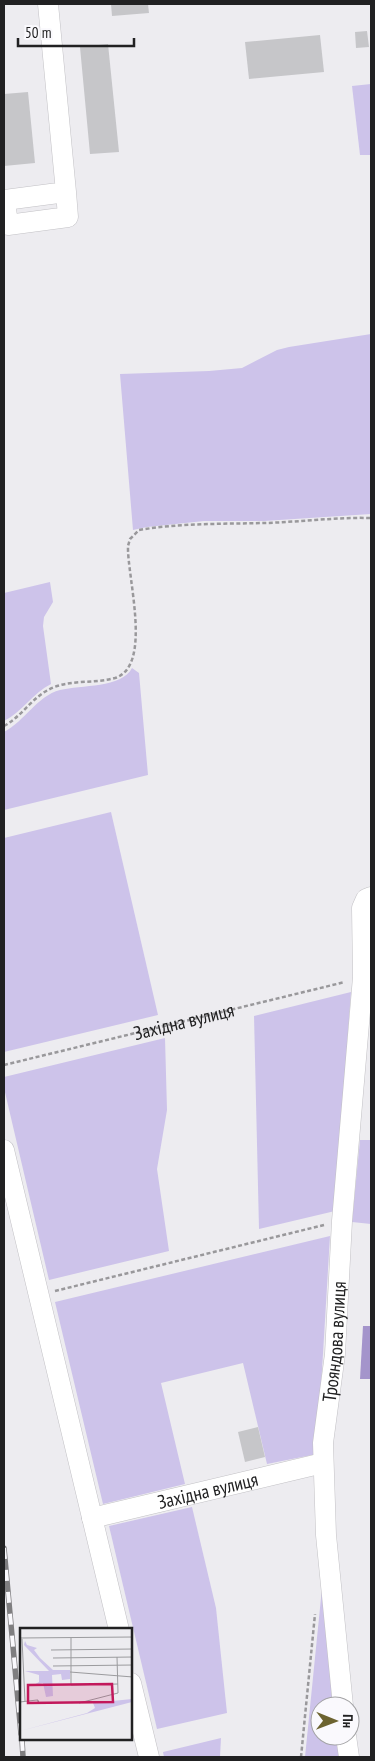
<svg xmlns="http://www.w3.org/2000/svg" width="375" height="1761" font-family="'PT Sans Narrow',sans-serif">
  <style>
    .green { fill: #cdc3ea }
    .water { fill: #a494cb }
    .building { fill: #c6c6c9 }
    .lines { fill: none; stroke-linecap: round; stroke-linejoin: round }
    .minor-casing { stroke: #c2c1c5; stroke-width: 21 }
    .path { stroke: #99989b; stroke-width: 2.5; stroke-dasharray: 4 2.5; stroke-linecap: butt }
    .minor { stroke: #fff; stroke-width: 20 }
    .rail-casing { stroke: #7f7e80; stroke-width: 5.5 }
    .rail { stroke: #faf9fd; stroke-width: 4; stroke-dasharray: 11; stroke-linecap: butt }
    .labels { text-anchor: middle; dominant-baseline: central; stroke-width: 4; stroke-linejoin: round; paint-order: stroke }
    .street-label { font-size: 19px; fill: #212122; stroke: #faf9fd }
    .inset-road { fill: none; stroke: #9b9b9e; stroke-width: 1 }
    .view { fill: #c2185b; fill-opacity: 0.15; stroke: #c2185b; stroke-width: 2.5 }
    .inset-edge { fill: none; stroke: #212122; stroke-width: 2.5 }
  </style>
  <rect width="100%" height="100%" fill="#edecf0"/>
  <g class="green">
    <path d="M 371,84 L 371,155 L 360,155 L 352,86 Z"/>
    <path d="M 371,334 L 371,514 L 264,521 L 204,521 L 147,527 L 133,530 L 120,374 L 209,371 L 242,368 L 277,350 L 289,347 Z"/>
    <path d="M 50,582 L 53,602 L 44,617 L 43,626 L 51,684 C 33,693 22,712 4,721 L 4,593 Z"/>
    <path d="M 132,668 L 139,673 L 148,775 L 4,810 L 4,732 C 25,721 37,696 60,690 C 81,685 122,688 132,668 Z"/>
    <path d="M 111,812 L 158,1015 L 4,1052 L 4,838 Z"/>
    <path d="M 351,992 L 335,1211 L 259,1229 L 254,1016 Z"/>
    <path d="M 165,1038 L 167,1110 L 157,1169 L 169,1251 L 49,1280 L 4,1088 L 4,1077 Z"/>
    <path d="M 360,1140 L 371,1140 L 371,1224 L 352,1222 Z"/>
    <path d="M 330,1236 L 317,1454 L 267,1464 L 243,1363 L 161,1383 L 185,1484 L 103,1504 L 55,1302 Z"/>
    <path d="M 192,1507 L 216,1608 L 227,1713 L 157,1729 L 109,1526 Z"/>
    <path d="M 322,1588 L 336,1706 L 320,1706 L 320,1736 L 339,1736 L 341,1757 L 305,1757 Z"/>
    <path d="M 221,1738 L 220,1757 L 164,1757 L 163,1752 Z"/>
  </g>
  <path class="water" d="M 363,1326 L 371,1326 L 371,1379 L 360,1379 Z"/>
  <g class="building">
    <path d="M 111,4 L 148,4 L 149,13 L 112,16 Z"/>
    <path d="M 367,31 L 369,47 L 356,48 L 355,32 Z"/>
    <path d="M 320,35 L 324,72 L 249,79 L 245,42 Z"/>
    <path d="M 108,44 L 119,152 L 90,154 L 80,47 Z"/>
    <path d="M 28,92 L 35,163 L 4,166 L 4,94 Z"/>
    <path d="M 258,1427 L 265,1457 L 245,1462 L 238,1432 Z"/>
  </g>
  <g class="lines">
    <g class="minor-casing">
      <g id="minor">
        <path d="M 48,4 L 66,192 L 68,217 L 8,225 L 5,200 L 66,192"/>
        <path d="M 4,1150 L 119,1630"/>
        <path id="s2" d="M 92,1518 L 323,1463"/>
        <path d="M 131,1683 L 149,1757"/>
        <path id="s3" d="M 343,1706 L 326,1535 L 323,1443 L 335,1354 L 342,1221 L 363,977 L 362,908 L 366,899 L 371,897"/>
        <path d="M 346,1736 L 349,1757"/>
      </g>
    </g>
    <g class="path">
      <path d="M 4,726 C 21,717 31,699 48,690 C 67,679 94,684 115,678 C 153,666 127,577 128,546 L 130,539 L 139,530 C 180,523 223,524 265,523 C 300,522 336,517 371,518"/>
      <path id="s1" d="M 4,1065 L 345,982"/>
      <path d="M 55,1291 L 324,1225"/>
      <path d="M 301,1757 L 315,1614"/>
    </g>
    <use href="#minor" class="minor"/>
    <g class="rail-casing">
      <g id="rail">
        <path d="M 4,1548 L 21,1734"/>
        <path d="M 22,1740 L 23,1757"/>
      </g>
    </g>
    <use href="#rail" class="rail"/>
  </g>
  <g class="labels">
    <g class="street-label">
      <text stroke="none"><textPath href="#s1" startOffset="185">Західна вулиця</textPath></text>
      <text stroke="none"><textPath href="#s3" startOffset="366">Трояндова вулиця</textPath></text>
      <text stroke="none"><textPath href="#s2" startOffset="119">Західна вулиця</textPath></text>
    </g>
  </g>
  <g transform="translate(20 1628)">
    <rect width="112" height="112" fill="#edecf0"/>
    <path d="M 5,13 L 7,17 L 17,20 L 14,22 L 20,30 L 33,42 L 50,42 L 50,51 L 42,52 L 41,46 L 32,47 L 33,68 L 26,69 L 23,55 L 12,58 L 19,54 L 19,47 L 5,43 L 29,43 L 4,17 ZM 112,71 L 112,74 L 0,103 L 67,85 L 75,80 L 73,75 Z" fill="#cdc3ea"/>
    <path class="inset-road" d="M 0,10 L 113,9M 51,10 L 51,57 L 98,56M 2,11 L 5,73M 31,22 L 113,21M 33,30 L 113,29M 33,38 L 113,37M 50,44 L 113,49M 0,74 L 17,72 L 19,75 L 18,72 L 17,72M 59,75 L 98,65 L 97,29"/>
    <path class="view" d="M 92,56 L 93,74 L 8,75 L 8,57 Z"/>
    <rect width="112" height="112" class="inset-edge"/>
  </g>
  <rect width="375" height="1761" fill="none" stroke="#212122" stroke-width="10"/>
  <g transform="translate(335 1721) rotate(91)"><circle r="24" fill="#faf9fd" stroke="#a3a3a5"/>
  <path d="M0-4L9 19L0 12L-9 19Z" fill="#6c6330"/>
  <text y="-8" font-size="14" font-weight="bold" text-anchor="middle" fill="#212122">Пн</text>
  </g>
  <path d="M18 38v8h116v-8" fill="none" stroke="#212122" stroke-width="2.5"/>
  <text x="25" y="38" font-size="15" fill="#212122" stroke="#faf9fd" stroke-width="4" paint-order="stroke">50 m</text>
</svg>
